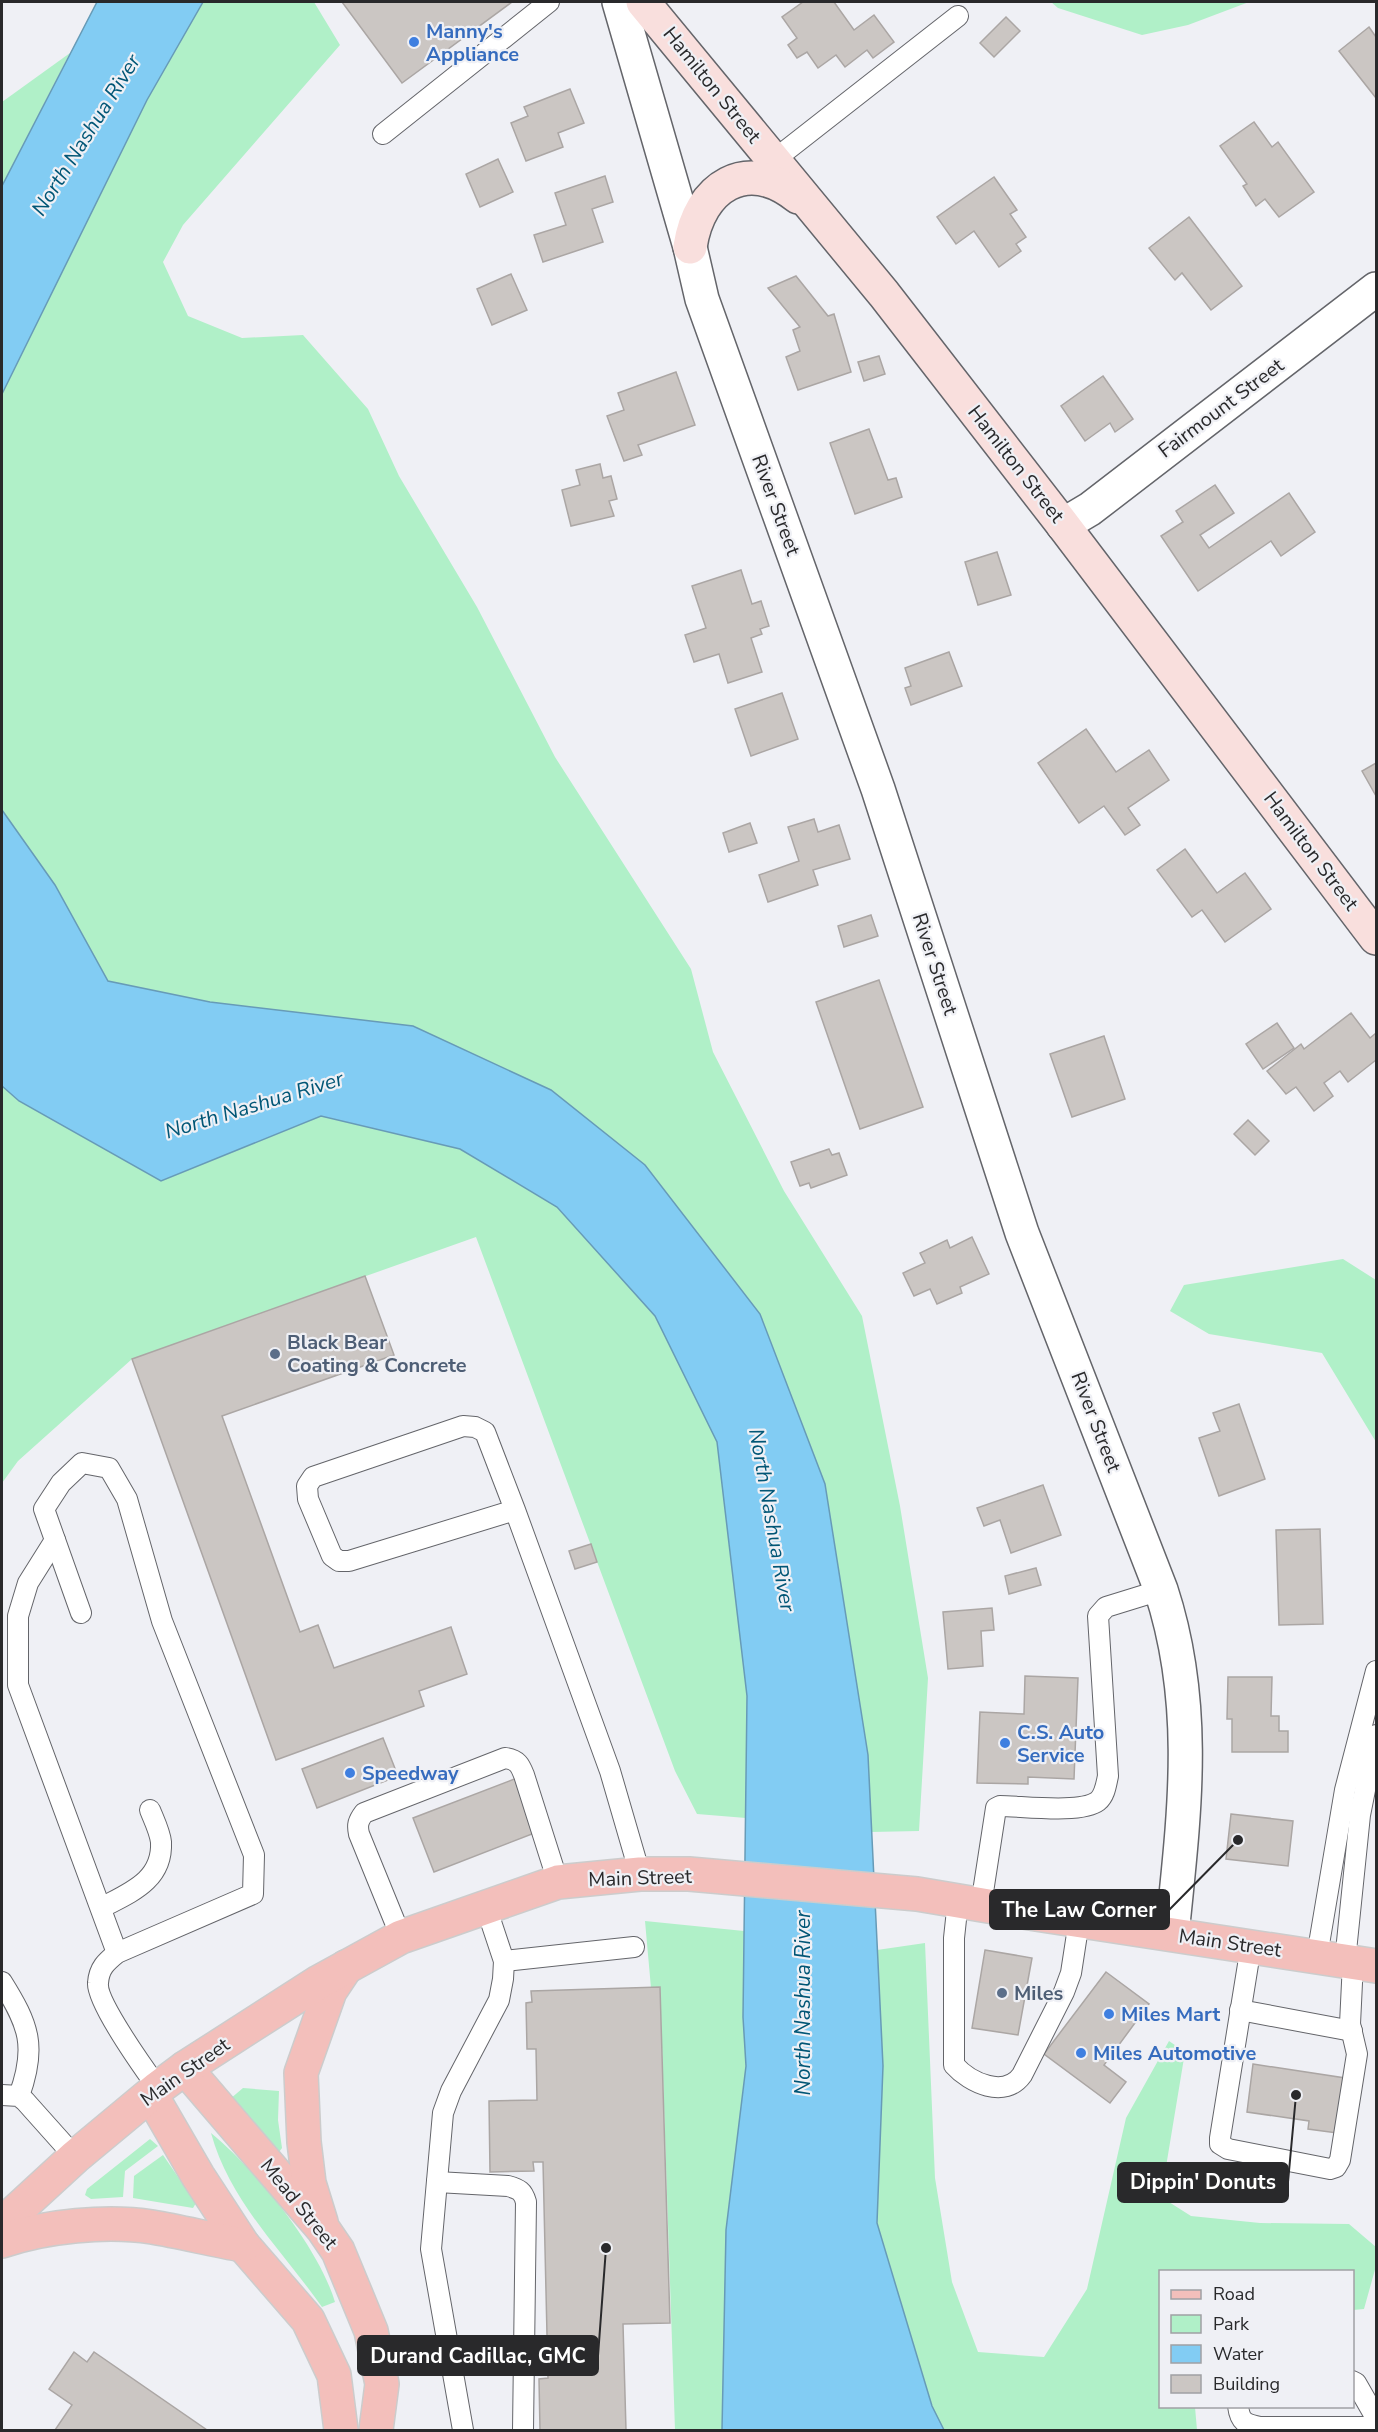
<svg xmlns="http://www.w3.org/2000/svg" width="1378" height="2432" font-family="'Nunito Sans',sans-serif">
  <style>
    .green { fill: #b0f0c8 }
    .water { fill: #82ccf3; stroke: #679bb7; stroke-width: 1.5 }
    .building { fill: #cbc6c3; stroke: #aba6a4; stroke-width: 1.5 }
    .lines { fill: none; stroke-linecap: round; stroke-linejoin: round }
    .service-casing { stroke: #64656a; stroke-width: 22 }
    .minor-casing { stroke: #64656a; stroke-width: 36 }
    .secondary-casing { stroke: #64656a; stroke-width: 36 }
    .primary-casing { stroke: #ccc; stroke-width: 36 }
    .service { stroke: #fff; stroke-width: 20 }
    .minor { stroke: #fff; stroke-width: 33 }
    .secondary { stroke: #f9dfdd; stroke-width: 33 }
    .primary { stroke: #f3bfbb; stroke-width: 33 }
    .shop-dot { fill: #3f7fe0; stroke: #eff0f5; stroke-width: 2 }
    .service-dot { fill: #5c6f8a; stroke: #eff0f5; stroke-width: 2 }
    .labels { text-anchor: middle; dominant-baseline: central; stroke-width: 4.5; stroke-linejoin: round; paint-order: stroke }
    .shop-label { font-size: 20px; font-weight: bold; fill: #366cbe; stroke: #eff0f5; text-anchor: start }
    .street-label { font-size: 20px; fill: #29292b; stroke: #eff0f5 }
    .service-label { font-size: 20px; font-weight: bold; fill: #4e5e75; stroke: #eff0f5; text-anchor: start }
    .water-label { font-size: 21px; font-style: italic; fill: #015676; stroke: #eff0f5 }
    .leader { fill: none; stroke: #29292b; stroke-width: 2 }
    .callout-dot { fill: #29292b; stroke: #eff0f5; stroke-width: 2 }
    .callout { fill: #29292b; stroke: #29292b; stroke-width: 2 }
    .callout-label { font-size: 21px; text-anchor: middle; font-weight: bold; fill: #fff }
  </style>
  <rect width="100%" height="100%" fill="#eff0f5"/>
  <g class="green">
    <path d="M 203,2 L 314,2 L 340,45 L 183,225 L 163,262 L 188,316 L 242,338 L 303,335 L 368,409 L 399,476 L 477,607 L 555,757 L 691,969 L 713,1052 L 784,1191 L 862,1316 L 900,1506 L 928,1678 L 919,1831 L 871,1832 L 868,1755 L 825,1484 L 760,1314 L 645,1165 L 210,1002 L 108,981 L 55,885 L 2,810 L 2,394 L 147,100 Z"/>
    <path d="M 1051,2 L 1249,2 L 1188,25 L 1142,35 L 1058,8 Z"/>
    <path d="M 70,53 L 2,186 L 2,102 Z"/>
    <path d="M 2,1086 L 19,1101 L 161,1181 L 321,1116 L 460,1149 L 557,1207 L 655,1316 L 717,1442 L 747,1696 L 746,1818 L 697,1814 L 675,1771 L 476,1237 L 132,1359 L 18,1461 L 2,1483 Z"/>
    <path d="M 1343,1259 L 1376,1280 L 1376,1442 L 1322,1353 L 1209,1334 L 1170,1311 L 1184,1285 Z"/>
    <path d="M 645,1921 L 744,1931 L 743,2017 L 746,2066 L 726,2230 L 722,2430 L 675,2430 L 660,1988 L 651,1988 Z"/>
    <path d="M 925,1943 L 935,2178 L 952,2282 L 978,2352 L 1044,2357 L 1087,2289 L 1126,2118 L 1169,2041 L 1185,2052 L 1161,2197 L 1191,2216 L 1260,2223 L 1349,2224 L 1376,2247 L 1376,2266 L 1364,2309 L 1353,2310 L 1352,2272 L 1160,2272 L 1160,2406 L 1195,2407 L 1197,2430 L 944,2430 L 932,2406 L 877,2223 L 883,2066 L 877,1950 Z"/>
    <path d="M 243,2088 L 279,2091 L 278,2120 L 282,2148 L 279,2152 L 276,2152 L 230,2099 Z"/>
    <path d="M 211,2133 C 256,2170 318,2246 335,2302 L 322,2307 C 282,2250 230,2202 211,2133 Z"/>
    <path d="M 150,2139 L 158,2146 L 125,2171 L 123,2197 L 91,2199 L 85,2195 L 87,2189 Z"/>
    <path d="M 163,2155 L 196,2203 L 193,2208 L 133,2198 L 134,2176 Z"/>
  </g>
  <g class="water">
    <path d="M 97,2 L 203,2 L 147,100 L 2,394 L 2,186 Z"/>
    <path d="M 2,810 L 55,885 L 108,981 L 210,1002 L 413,1026 L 551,1090 L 645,1165 L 760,1314 L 825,1484 L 868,1755 L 883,2066 L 877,2223 L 932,2406 L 944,2430 L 722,2430 L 726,2230 L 746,2066 L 743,2017 L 747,1696 L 717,1442 L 655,1316 L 557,1207 L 460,1149 L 321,1116 L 161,1181 L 19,1101 L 2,1086 Z"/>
  </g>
  <g class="building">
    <path d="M 342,2 L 512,2 L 402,83 Z"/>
    <path d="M 803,2 L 834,2 L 854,30 L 874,15 L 894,42 L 873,58 L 867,50 L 845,67 L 836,55 L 818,68 L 807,52 L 797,58 L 788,45 L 797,38 L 782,17 Z"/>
    <path d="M 1006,17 L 1020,31 L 994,57 L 980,43 Z"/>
    <path d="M 1369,27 L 1376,37 L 1376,98 L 1339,51 Z"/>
    <path d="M 570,89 L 584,123 L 558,133 L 563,147 L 526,161 L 511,123 L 528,116 L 524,107 Z"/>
    <path d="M 1254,122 L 1272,147 L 1278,142 L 1314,192 L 1279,217 L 1265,199 L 1256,206 L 1243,186 L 1247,184 L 1220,146 Z"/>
    <path d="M 498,159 L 513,192 L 480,207 L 466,174 Z"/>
    <path d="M 605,176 L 613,202 L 592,209 L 603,242 L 543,262 L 534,235 L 566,225 L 555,193 Z"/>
    <path d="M 994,177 L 1017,210 L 1010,214 L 1026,237 L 1016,244 L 1021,251 L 999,267 L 974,231 L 956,244 L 937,217 Z"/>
    <path d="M 1189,217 L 1242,286 L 1211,310 L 1182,273 L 1175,280 L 1149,248 Z"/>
    <path d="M 511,274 L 527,310 L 492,325 L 477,289 Z"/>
    <path d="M 796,276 L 828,316 L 834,314 L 851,372 L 798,390 L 786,357 L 800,351 L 793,330 L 800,327 L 768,288 Z"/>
    <path d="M 879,356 L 885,374 L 864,381 L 858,362 Z"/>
    <path d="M 676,372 L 695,425 L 638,445 L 642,455 L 624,461 L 607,416 L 624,410 L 618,393 Z"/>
    <path d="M 1103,376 L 1133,419 L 1115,432 L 1110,423 L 1085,441 L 1061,406 Z"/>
    <path d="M 869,429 L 888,480 L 896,478 L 902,497 L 855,514 L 830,443 Z"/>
    <path d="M 600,464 L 603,478 L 611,476 L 617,499 L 609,501 L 614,516 L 571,526 L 562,490 L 580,485 L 576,470 Z"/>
    <path d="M 1215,485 L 1234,513 L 1200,535 L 1209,548 L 1289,493 L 1315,532 L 1281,556 L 1271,541 L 1198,591 L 1161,536 L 1183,522 L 1176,511 Z"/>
    <path d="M 997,552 L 1011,595 L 978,605 L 965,562 Z"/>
    <path d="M 741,570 L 752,604 L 761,601 L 769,626 L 760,629 L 762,634 L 751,638 L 762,672 L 728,683 L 719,654 L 694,662 L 685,635 L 706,628 L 692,586 Z"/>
    <path d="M 949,652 L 962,686 L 911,705 L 905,688 L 911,686 L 905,668 Z"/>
    <path d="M 782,693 L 798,739 L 751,756 L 735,709 Z"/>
    <path d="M 1086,729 L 1116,772 L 1149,750 L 1169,780 L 1128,808 L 1140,825 L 1125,835 L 1104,806 L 1079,823 L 1038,763 Z"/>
    <path d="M 1376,763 L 1376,796 L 1362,771 Z"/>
    <path d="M 814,819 L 818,832 L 839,825 L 850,859 L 813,870 L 818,885 L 768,902 L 759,875 L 799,861 L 788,827 Z"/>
    <path d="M 750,823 L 757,843 L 729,852 L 723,833 Z"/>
    <path d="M 1185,849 L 1217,893 L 1245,873 L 1271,909 L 1225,942 L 1202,910 L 1192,917 L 1157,870 Z"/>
    <path d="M 871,915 L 878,936 L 844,947 L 838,926 Z"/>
    <path d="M 879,980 L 923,1107 L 860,1129 L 816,1002 Z"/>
    <path d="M 1351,1013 L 1370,1038 L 1376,1033 L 1376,1060 L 1348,1082 L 1340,1071 L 1324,1083 L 1333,1096 L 1314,1111 L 1296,1087 L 1286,1094 L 1267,1071 L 1301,1044 L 1304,1049 Z"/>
    <path d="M 1277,1023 L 1294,1048 L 1263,1069 L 1246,1044 Z"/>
    <path d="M 1104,1036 L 1125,1099 L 1072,1117 L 1050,1054 Z"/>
    <path d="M 1248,1120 L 1269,1141 L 1255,1155 L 1234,1134 Z"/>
    <path d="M 829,1149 L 832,1155 L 839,1153 L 847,1175 L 811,1188 L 809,1183 L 800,1186 L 791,1162 Z"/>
    <path d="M 972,1237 L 989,1274 L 960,1287 L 962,1293 L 937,1304 L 930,1289 L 914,1296 L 903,1273 L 925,1263 L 920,1253 L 947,1240 L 950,1248 Z"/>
    <path d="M 365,1276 L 394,1355 L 222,1416 L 300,1632 L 318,1625 L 334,1668 L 451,1627 L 467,1674 L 419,1691 L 424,1706 L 276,1760 L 132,1359 Z"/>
    <path d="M 1239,1404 L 1265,1479 L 1219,1496 L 1199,1438 L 1220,1431 L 1213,1413 Z"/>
    <path d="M 1043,1485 L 1061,1535 L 1011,1553 L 1000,1520 L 984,1526 L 977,1508 Z"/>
    <path d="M 1320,1529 L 1323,1624 L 1279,1625 L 1276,1530 Z"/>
    <path d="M 591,1544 L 597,1562 L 575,1569 L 569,1551 Z"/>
    <path d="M 1036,1568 L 1041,1585 L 1009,1594 L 1005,1576 Z"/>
    <path d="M 992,1608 L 994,1630 L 981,1631 L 983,1666 L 948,1669 L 943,1612 Z"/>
    <path d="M 1025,1676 L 1078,1678 L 1074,1779 L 1028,1777 L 1028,1784 L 977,1783 L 980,1712 L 1024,1714 Z"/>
    <path d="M 1228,1677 L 1272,1677 L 1271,1716 L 1279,1716 L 1279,1731 L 1288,1731 L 1288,1752 L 1232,1752 L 1232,1719 L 1227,1719 Z"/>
    <path d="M 383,1738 L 398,1776 L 317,1808 L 302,1769 Z"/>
    <path d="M 530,1773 L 550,1827 L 434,1872 L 413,1818 Z"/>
    <path d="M 1231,1814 L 1293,1821 L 1288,1866 L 1226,1859 Z"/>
    <path d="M 985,1950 L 1032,1958 L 1018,2035 L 972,2028 Z"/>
    <path d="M 1106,1972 L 1149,2004 L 1104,2065 L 1126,2082 L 1110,2103 L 1044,2054 Z"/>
    <path d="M 660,1987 L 670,2323 L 623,2324 L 626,2430 L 540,2430 L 539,2379 L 548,2378 L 543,2162 L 533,2162 L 534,2171 L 490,2172 L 489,2101 L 537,2100 L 536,2049 L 527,2049 L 526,2003 L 532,2002 L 531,1991 Z"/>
    <path d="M 1253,2064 L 1345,2078 L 1337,2133 L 1308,2129 L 1309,2121 L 1247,2112 Z"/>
    <path d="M 74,2352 L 87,2362 L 94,2352 L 207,2430 L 55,2430 L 72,2405 L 49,2389 Z"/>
  </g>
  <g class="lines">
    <g class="service-casing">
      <g id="service">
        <path d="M 383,134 L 549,2"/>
        <path d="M 774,160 L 958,16"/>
        <path d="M 515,1510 L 349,1561 L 339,1561 L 332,1556 L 308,1499 L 307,1486 L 313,1477 L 463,1426 L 475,1427 L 485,1432 L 515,1510 L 610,1771 L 640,1874"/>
        <path d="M 55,1540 L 28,1583 L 18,1616 L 18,1685 L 117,1953"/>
        <path d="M 81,1613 L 44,1509 L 61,1483 L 82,1463 L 109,1468 L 127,1499 L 162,1621 L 254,1855 L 253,1894 L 117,1953 C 106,1962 99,1968 98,1983 C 96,2002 145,2070 158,2088"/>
        <path d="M 958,1901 L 954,1938 L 954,2065 C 970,2083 1005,2099 1022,2075 L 1064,1992 L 1071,1973 L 1079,1921"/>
        <path d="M 981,1905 L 996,1808 L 1000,1806 C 1022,1806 1081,1814 1098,1801 C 1105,1795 1106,1785 1108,1776 L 1098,1616 L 1106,1607 L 1161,1590"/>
        <path d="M 101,1908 C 129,1893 163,1881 161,1842 C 160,1832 154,1820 150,1810"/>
        <path d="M 401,1937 L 359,1834 C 357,1825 358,1821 364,1813 L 505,1758 C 518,1760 520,1765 524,1775 L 558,1882"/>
        <path d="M 1251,1946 L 1220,2138 L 1220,2144 L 1228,2149 L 1330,2169 L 1336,2167 L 1340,2160 L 1357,2054 L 1350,2024 L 1353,1962"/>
        <path d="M 1317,1956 L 1345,1790 L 1376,1671"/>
        <path d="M 504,1961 L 634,1947"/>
        <path d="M 1345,1961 L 1360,1815 L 1376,1735"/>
        <path d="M 2,1982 C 29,2025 37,2047 19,2096"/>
        <path d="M 1240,2010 L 1352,2031"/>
        <path d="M 2,2095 L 19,2096 L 25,2101 L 75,2157"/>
        <path d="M 437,2182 L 508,2186 C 519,2189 523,2191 526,2202 L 523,2430"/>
        <path d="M 1352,2381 L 1356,2383 L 1376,2418"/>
        <path d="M 1238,2406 C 1240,2422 1245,2424 1260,2427 L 1376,2427"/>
        <path d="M 463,2430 L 431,2249 L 443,2113 L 451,2091 L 499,2000 L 503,1979 L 504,1961 L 486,1907"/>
      </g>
    </g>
    <g class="minor-casing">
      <g id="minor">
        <path d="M 619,2 L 690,247 L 702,299 L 878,789 L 1022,1233 L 1161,1590 C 1199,1706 1184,1816 1172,1934"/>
        <path d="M 1063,525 L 1090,509 L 1376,289"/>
      </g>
    </g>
    <g class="secondary-casing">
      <g id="secondary">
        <path d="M 643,2 L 884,294 L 1063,525 L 1376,938"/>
        <path d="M 690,247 C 699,186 747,156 798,197"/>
      </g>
    </g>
    <g class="primary-casing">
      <g id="primary">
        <path d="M 185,2068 L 323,2229 L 338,2251 L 371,2331 L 382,2384 L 376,2430"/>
        <path d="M 151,2095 L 198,2176 L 243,2245 L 308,2320 L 334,2375 L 341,2430"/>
        <path d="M 321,2222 L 309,2183 L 304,2142 L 301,2073 L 330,1991 L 346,1967"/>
        <path d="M 2,2224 L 75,2157 L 158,2088 L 185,2068 L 319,1982 L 401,1937 L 558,1882 L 640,1874 L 689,1874 L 917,1894 L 1036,1914 L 1376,1966"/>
        <path d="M 2,2241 C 45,2226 107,2220 152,2227 C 182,2232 213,2240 243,2245"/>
      </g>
    </g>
    <use href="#service" class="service"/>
    <use href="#minor" class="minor"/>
    <use href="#secondary" class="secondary"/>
    <use href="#primary" class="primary"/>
  </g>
  <g class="shop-dot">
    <circle cx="414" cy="42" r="6"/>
    <circle cx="1005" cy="1743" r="6"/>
    <circle cx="350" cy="1773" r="6"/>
    <circle cx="1109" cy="2014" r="6"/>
    <circle cx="1081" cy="2053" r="6"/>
  </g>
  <g class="service-dot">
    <circle cx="275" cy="1354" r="6"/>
    <circle cx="1002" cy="1993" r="6"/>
  </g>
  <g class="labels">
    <g class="shop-label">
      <text x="426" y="31">Manny's<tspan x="426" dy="23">Appliance</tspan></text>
      <text x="1017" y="1732">C.S. Auto<tspan x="1017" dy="23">Service</tspan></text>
      <text x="362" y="1773">Speedway</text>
      <text x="1121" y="2014">Miles Mart</text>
      <text x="1093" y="2053">Miles Automotive</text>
    </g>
    <g class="street-label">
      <text transform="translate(712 85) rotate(51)">Hamilton Street</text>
      <text transform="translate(1221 408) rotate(-37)">Fairmount Street</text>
      <text transform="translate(1016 464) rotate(52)">Hamilton Street</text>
      <text transform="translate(776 505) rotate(70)">River Street</text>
      <text transform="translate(1311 851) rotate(53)">Hamilton Street</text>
      <text transform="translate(935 964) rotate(72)">River Street</text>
      <text transform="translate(1096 1422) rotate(69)">River Street</text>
      <text transform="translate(640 1878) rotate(-2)">Main Street</text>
      <text transform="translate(1230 1943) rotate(8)">Main Street</text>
      <text transform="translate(185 2072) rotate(-35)">Main Street</text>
      <text transform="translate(299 2204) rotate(51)">Mead Street</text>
    </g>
    <g class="service-label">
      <text x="287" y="1342">Black Bear<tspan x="287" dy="23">Coating &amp; Concrete</tspan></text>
      <text x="1014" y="1993">Miles</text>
    </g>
    <g class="water-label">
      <text transform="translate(86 135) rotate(-58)">North Nashua River</text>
      <text transform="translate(254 1105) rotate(-17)">North Nashua River</text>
      <text transform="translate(772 1520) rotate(80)">North Nashua River</text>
      <text transform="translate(803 2003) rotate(-90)">North Nashua River</text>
    </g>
  </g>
  <path class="leader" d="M1238 1840L1169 1910M1296 2095L1288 2182M606 2248L598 2356"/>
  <g class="callout-dot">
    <circle cx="1238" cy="1840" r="6"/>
    <circle cx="1296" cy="2095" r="6"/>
    <circle cx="606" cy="2248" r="6"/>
  </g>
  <g class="callout">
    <rect x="990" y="1890" width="179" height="39" rx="6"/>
    <rect x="1118" y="2163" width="170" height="39" rx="6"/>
    <rect x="358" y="2336" width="240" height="39" rx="6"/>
  </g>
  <g class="callout-label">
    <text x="1079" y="1917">The Law Corner</text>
    <text x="1203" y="2189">Dippin' Donuts</text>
    <text x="478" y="2363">Durand Cadillac, GMC</text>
  </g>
  <rect width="1378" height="2432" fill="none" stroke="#29292b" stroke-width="6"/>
  <rect x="1159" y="2270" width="195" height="138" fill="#eff0f5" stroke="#a0a0a4" stroke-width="1.5"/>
  <rect x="1171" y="2290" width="30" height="9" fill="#f3bfbb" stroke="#a0a0a4" stroke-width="1.5"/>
  <text x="1213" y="2300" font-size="18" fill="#29292b">Road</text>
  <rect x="1171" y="2315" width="30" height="18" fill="#b0f0c8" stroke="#a0a0a4" stroke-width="1.5"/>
  <text x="1213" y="2330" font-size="18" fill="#29292b">Park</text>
  <rect x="1171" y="2345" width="30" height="18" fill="#82ccf3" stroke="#a0a0a4" stroke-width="1.5"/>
  <text x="1213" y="2360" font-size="18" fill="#29292b">Water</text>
  <rect x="1171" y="2375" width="30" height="18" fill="#cbc6c3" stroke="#a0a0a4" stroke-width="1.5"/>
  <text x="1213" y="2390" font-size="18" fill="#29292b">Building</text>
</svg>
